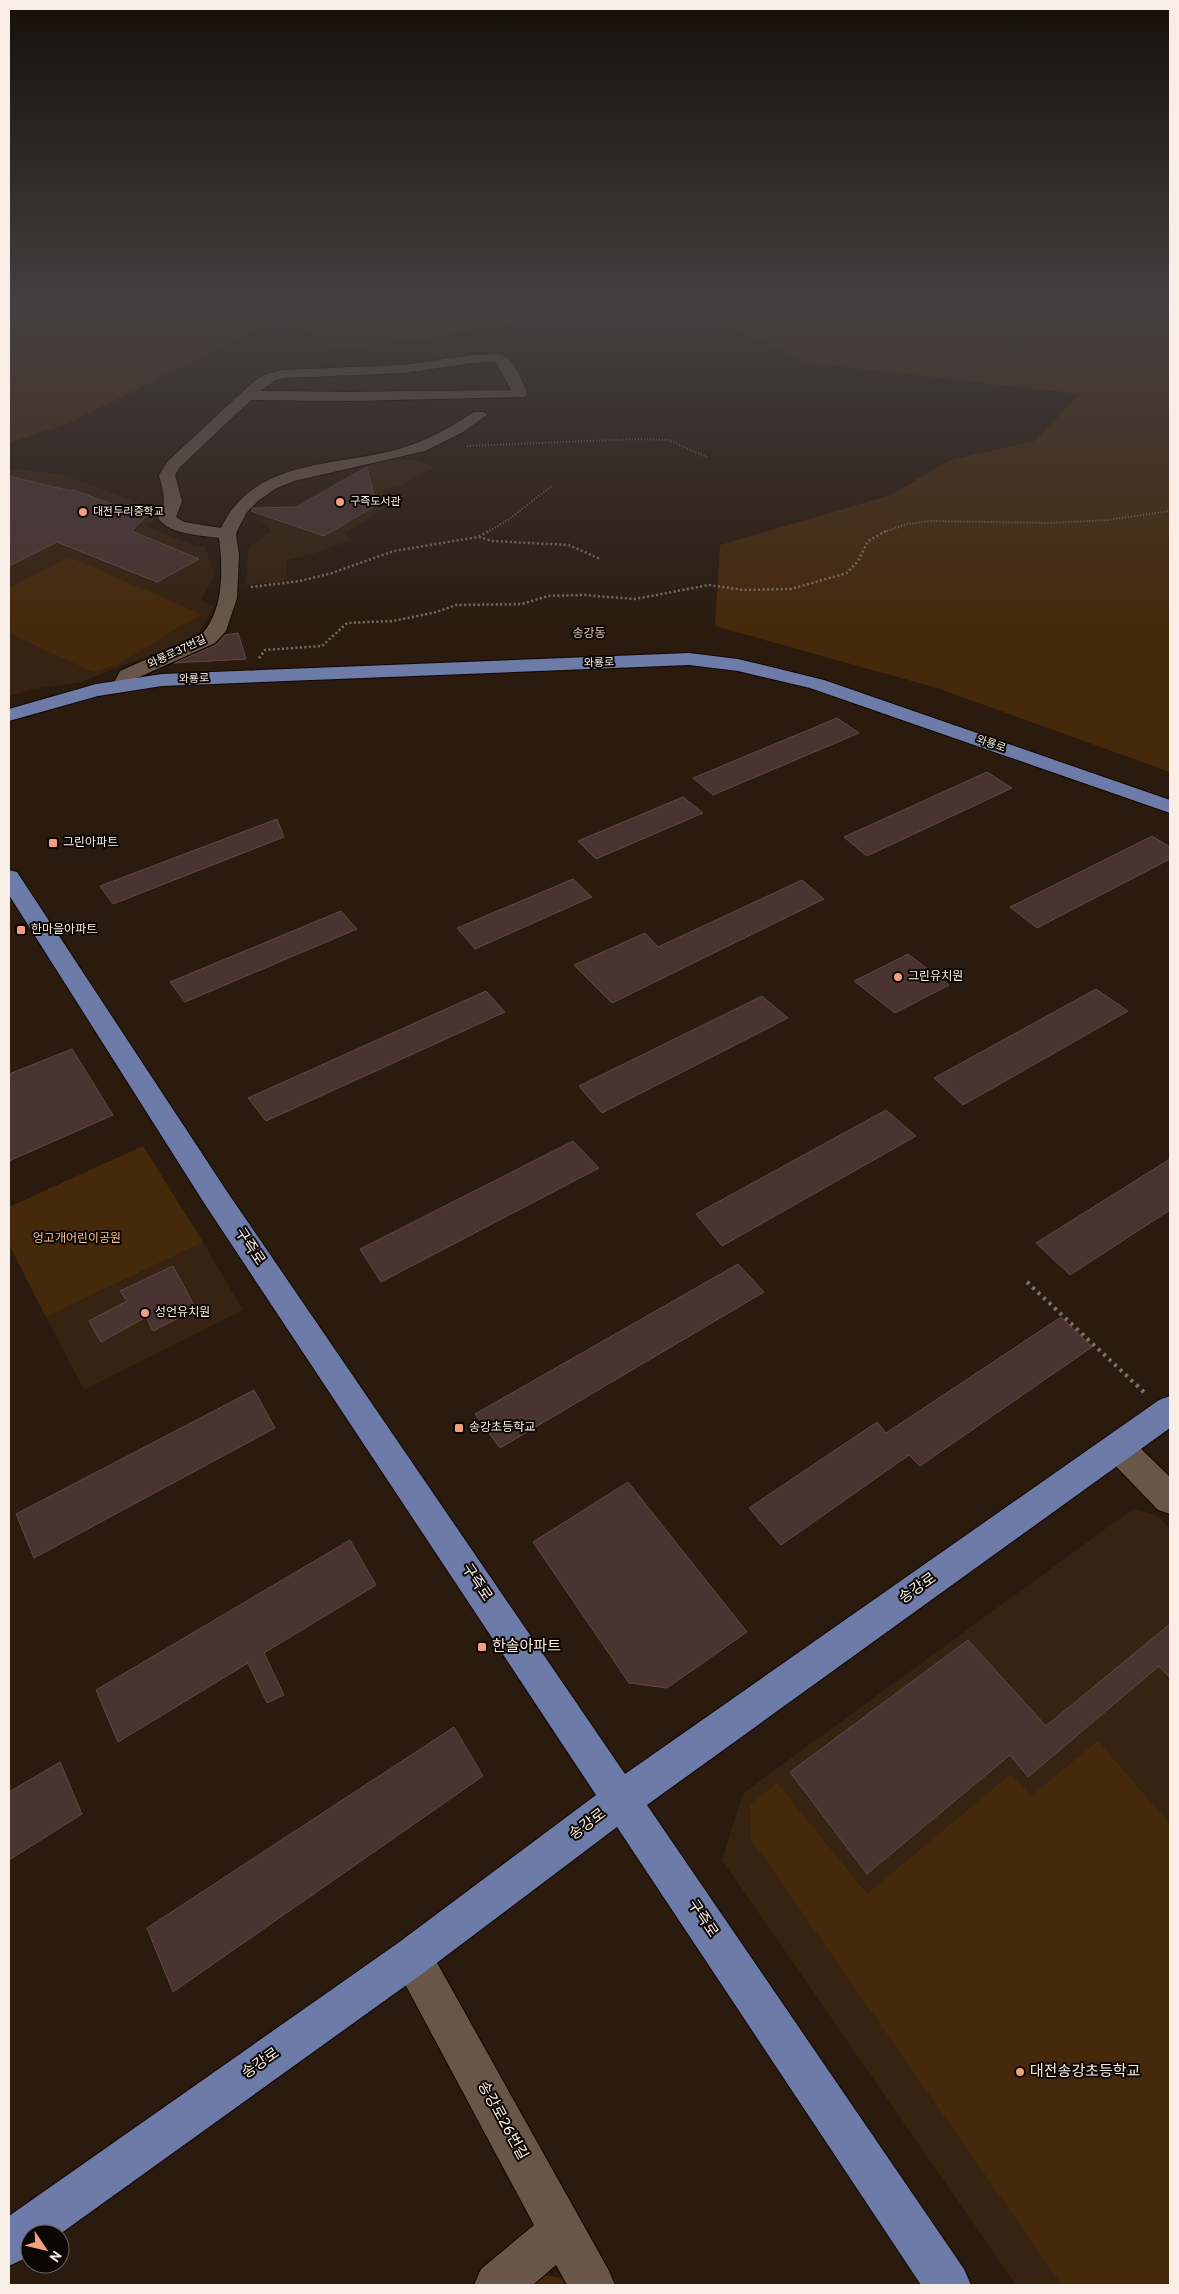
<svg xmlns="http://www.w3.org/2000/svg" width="1179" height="2294" font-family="Overpass,'Noto Sans KR',sans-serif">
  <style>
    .built { fill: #362311 }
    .green { fill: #46290b }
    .building { fill: #4a3431; stroke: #604946 }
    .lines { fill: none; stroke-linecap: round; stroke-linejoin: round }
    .minor-casing { stroke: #120600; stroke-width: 2 }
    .major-casing { stroke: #120600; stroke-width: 2 }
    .path-far2 { stroke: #7c6f64; stroke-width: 2; stroke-dasharray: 1 2; stroke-linecap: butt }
    .path-far1 { stroke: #7c6f64; stroke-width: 2.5; stroke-dasharray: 2 2.5; stroke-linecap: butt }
    .path { stroke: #7c6f64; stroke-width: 4; stroke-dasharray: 3 4.5; stroke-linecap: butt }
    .minor { fill: #685748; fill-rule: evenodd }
    .major { fill: #6d7ba9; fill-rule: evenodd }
    .poi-dot { fill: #f2a07f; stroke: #0d0704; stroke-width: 2 }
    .labels { text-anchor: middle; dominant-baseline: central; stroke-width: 4; stroke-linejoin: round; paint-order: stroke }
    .far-poi-label { font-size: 11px; fill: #f9eee6; stroke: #0d0704; text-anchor: start }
    .far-street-label { font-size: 11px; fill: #f9eee6; stroke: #0d0704 }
    .far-quarter-label { font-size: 12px; fill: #dfcbbb; stroke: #0d0704 }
    .poi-label { font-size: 12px; fill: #f9eee6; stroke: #0d0704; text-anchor: start }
    .park-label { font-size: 12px; fill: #fabe87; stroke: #0d0704 }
    .near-street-label { font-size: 15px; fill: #f9eee6; stroke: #0d0704 }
    .near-poi-label { font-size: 15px; fill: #f9eee6; stroke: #0d0704; text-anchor: start }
  </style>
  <rect width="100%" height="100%" fill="#2a1b0e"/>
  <g class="built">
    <path d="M 401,460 L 415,460 L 434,467 L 402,485 L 383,490 L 385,508 L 345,533 L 351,540 L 315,553 L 287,560 L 287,581 L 245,585 L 249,548 L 271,531 L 261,520 L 283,508 L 292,507 L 359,469 L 375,463 Z"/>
    <path d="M 23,470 L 61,474 L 163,512 L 146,526 L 198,547 L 204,545 L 215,575 L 201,600 L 213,607 L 197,637 L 81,682 L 34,689 L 9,696 L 9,471 Z"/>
    <path d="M 203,1242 L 243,1310 L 84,1390 L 46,1317 Z"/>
    <path d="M 1134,1508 L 1158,1516 L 1170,1529 L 1170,2285 L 1016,2285 L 722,1860 L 743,1793 Z"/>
  </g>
  <g class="green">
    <path d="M 9,303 L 583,303 L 580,311 L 426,338 L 333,349 L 285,316 L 67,424 L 9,443 Z"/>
    <path d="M 704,303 L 1170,303 L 1170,772 L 937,688 L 715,626 L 720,545 L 891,495 L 950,460 L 1035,441 L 1080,394 L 809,363 L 723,323 Z"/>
    <path d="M 69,557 L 201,614 L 119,664 L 93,672 L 9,633 L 9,588 Z"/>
    <path d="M 143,1146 L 203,1242 L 46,1317 L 9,1244 L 9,1207 Z"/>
    <path d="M 1098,1741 L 1170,1824 L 1170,2285 L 1062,2285 L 751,1839 L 750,1805 L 777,1783 L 867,1894 L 1011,1774 L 1031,1796 Z"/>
    <path d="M 542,2275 L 561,2278 L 565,2285 L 531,2285 Z"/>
  </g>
  <g class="building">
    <path d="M 367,467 L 376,505 L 324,536 L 251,511 L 253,508 L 297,507 Z"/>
    <path d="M 9,476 L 70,491 L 73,490 L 146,516 L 132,531 L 199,559 L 157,582 L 57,542 L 9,566 Z"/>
    <path d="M 238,633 L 246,659 L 174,663 L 216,645 L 225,635 Z"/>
    <path d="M 837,718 L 859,733 L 713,795 L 693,778 Z"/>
    <path d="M 987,772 L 1012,788 L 867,856 L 844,837 Z"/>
    <path d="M 683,797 L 703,813 L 596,859 L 578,841 Z"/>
    <path d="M 277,819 L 284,837 L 113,904 L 100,886 Z"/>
    <path d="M 1152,836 L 1170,847 L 1170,859 L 1037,928 L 1010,907 Z"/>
    <path d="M 573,879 L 592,897 L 475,949 L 457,928 Z"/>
    <path d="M 802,880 L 824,899 L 612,1003 L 574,965 L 645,933 L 658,947 Z"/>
    <path d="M 341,911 L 357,929 L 185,1002 L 170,982 Z"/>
    <path d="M 908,954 L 949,985 L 895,1013 L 854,981 Z"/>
    <path d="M 1096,989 L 1128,1011 L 963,1105 L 934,1078 Z"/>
    <path d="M 486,991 L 505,1012 L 266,1121 L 248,1098 Z"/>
    <path d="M 762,996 L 788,1018 L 602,1113 L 579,1086 Z"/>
    <path d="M 72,1049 L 113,1115 L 9,1161 L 9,1074 Z"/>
    <path d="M 886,1110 L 916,1136 L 722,1246 L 696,1214 Z"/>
    <path d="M 573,1141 L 599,1168 L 381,1282 L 360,1249 Z"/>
    <path d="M 1170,1159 L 1170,1210 L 1070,1275 L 1036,1243 Z"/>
    <path d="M 738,1264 L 764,1292 L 500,1448 L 475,1414 Z"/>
    <path d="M 173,1266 L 196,1309 L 153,1331 L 146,1317 L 101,1342 L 89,1321 L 127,1301 L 120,1291 Z"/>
    <path d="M 1061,1317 L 1092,1347 L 920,1466 L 909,1455 L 781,1545 L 749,1508 L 877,1422 L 886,1433 Z"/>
    <path d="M 254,1390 L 275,1428 L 34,1558 L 16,1514 Z"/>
    <path d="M 628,1482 L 747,1632 L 667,1688 L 629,1683 L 533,1542 Z"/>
    <path d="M 350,1540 L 376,1585 L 264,1653 L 284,1695 L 267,1703 L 248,1663 L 118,1742 L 96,1690 Z"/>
    <path d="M 1170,1624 L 1170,1678 L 1159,1666 L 1028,1777 L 1010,1755 L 867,1874 L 790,1772 L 968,1640 L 1046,1726 Z"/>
    <path d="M 454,1727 L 483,1776 L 173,1992 L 147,1928 Z"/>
    <path d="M 60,1762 L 82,1814 L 9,1860 L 9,1792 Z"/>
  </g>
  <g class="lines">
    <g class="minor-casing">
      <g id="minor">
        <path d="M 500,354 C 514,357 521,380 527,392 L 525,397 L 349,401 L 251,400 L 180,467 L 175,475 L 182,501 L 176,517 L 184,522 L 221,528 C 254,458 335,467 399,449 C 426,441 450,428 474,412 L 484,412 L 487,415 L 463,432 L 425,451 L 294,481 L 275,489 L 258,501 L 247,512 L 238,529 L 236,534 L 239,555 L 237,598 L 226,631 L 215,643 L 135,679 L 129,690 L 122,692 L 115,690 L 112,686 L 120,671 L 201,635 C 224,611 223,569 219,538 C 200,535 170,535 158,518 C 168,502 163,492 159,475 L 168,461 L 254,381 L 266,374 L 284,370 L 404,365 L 472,355 ZM 496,362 L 511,390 L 349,392 L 260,391 L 276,380 L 284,378 L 404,373 L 472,363 Z"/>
        <path d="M 1118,1433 L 1129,1437 L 1170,1477 L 1170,1514 L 1158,1510 L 1107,1457 L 1102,1447 L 1107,1437 Z"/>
        <path d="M 412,1937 L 426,1943 L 608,2269 L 615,2285 L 567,2285 L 556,2265 L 533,2285 L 474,2285 L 481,2269 L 534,2225 L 398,1971 L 392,1957 L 398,1943 Z"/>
      </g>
    </g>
    <g class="major-casing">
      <g id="major">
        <path d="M 689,653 L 738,659 L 824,680 L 1170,800 L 1170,813 L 810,688 L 738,671 L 689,665 L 162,686 L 98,696 L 9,721 L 9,709 L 96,684 L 162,674 Z"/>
        <path d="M 9,870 L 17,872 L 226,1190 L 625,1774 L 1159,1400 L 1170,1396 L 1170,1428 L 647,1805 L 964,2269 L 971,2285 L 921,2285 L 617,1827 L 426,1971 L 60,2234 L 30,2234 L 30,2256 L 9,2266 L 9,2216 L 398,1943 L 596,1795 L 206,1206 L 9,895 Z"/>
      </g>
    </g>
    <g class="path-far2">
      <path d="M 467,446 L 639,439 L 668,440 L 707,457"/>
      <path d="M 487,532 L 508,520 L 553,485"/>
      <path d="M 884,532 L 907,524 L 931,521 L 1048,523 L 1108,520 L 1170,511"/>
    </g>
    <g class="path-far1">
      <path d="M 479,537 L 492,541 L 569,545 L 600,559"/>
      <path d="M 251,587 L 300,581 L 332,573 L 394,551 L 478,537 L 489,531"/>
      <path d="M 259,658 L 265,650 L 322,646 L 347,623 L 393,621 L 437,612 L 456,605 L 522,604 L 548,596 L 583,595 L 635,599 L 709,585 L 744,590 L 791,589 L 847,573 L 858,561 L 868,541 L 886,531"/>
    </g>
    <path class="path" d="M 1027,1282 L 1146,1394"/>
    <use href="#minor" class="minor"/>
    <use href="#major" class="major"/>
  </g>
  <linearGradient id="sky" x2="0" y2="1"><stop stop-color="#170f08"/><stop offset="0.49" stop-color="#443f41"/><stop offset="1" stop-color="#443f41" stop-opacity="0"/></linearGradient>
  <rect width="1179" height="624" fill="url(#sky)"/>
  <g class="poi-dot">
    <circle cx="340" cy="502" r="5"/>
    <circle cx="83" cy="512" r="5"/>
    <rect x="48" y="838" width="10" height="10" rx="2.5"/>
    <rect x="16" y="925" width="10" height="10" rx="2.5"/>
    <circle cx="898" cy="977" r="5"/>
    <circle cx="145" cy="1313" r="5"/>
    <rect x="454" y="1423" width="10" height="10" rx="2.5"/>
    <rect x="477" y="1642" width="10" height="10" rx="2.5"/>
    <circle cx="1020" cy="2072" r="5"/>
  </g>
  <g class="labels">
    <g class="far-poi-label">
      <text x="350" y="502">구즉도서관</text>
      <text x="93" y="512">대전두리중학교</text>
    </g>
    <g class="far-street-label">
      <text transform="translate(177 652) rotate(-25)">와룡로37번길</text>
      <text transform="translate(599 663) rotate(-2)">와룡로</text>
      <text transform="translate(194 679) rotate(-2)">와룡로</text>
      <text transform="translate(991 744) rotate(19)">와룡로</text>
    </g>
    <g class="far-quarter-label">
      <text x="589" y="634">송강동</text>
    </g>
    <g class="poi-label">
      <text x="63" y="843">그린아파트</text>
      <text x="31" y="930">한마을아파트</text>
      <text x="908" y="977">그린유치원</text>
      <text x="155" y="1313">성언유치원</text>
      <text x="469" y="1428">송강초등학교</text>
    </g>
    <g class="park-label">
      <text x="77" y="1239">엉고개어린이공원</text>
    </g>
    <g class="near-street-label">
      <text transform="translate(249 1247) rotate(56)">구즉로</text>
      <text transform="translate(476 1583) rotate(56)">구즉로</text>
      <text transform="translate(918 1589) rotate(-35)">송강로</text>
      <text transform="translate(588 1825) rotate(-37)">송강로</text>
      <text transform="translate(702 1919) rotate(56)">구즉로</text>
      <text transform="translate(261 2064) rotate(-35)">송강로</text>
      <text transform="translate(502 2121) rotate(61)">송강로26번길</text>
    </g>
    <g class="near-poi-label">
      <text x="492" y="1647">한솔아파트</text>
      <text x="1030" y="2072">대전송강초등학교</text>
    </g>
  </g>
  <rect width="1179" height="2294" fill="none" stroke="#f9eee6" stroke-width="20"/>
  <g transform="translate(45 2249) rotate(125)"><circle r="24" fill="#0d0704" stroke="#6b635e"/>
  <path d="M0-4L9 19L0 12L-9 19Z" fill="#f2a07f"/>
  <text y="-8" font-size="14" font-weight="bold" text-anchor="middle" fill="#f9eee6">N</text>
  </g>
</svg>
